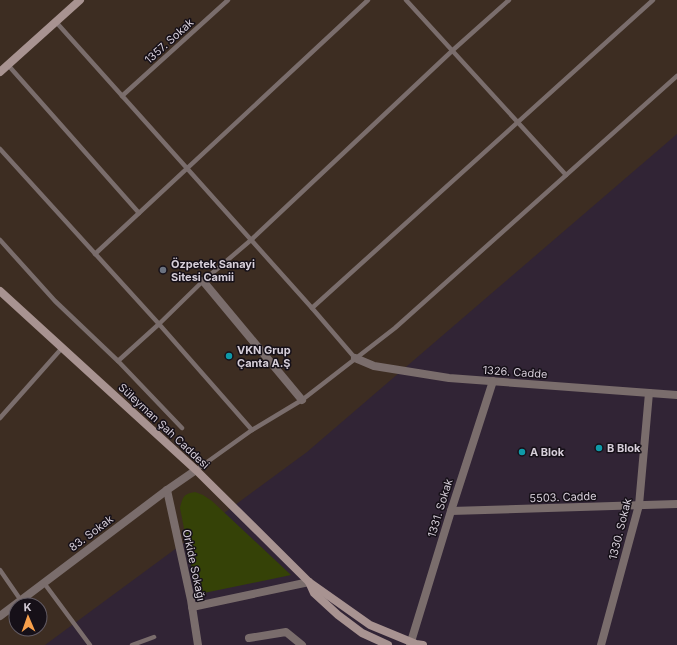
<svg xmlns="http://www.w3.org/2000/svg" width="677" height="645" font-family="Inter,sans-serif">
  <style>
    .industrial { fill: #3d2d22; fill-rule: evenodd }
    .green { fill: #354207 }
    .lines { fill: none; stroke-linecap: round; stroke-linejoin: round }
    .service { stroke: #7a6d6c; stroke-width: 4.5 }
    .minor { stroke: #7a6d6c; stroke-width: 8 }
    .secondary { stroke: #a89391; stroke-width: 8 }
    .worship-dot { fill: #6b7280; stroke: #161018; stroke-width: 1.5 }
    .culture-dot { fill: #0f9aa8; stroke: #161018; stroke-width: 1.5 }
    .labels { text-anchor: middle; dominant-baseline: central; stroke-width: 3; stroke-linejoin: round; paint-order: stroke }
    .street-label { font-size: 11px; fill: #d6ced9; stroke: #161018 }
    .poi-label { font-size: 11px; font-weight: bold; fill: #d6ced9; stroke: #161018; text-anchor: start }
  </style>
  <rect width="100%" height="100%" fill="#312435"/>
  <path class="industrial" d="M 0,0 L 677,0 L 677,134 L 307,452 L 45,645 L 0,645 ZM 16,605 L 40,605 L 40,629 L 16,629 Z"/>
  <path class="green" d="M 195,492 L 203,495 L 212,501 L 291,575 L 199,594 L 196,590 L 180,508 C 183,497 183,494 195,492 Z"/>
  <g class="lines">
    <g class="service">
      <path d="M 406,0 L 566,175"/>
      <path d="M 56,22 L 312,308 L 355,358"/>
      <path d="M 8,65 L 139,213"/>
      <path d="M 122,96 L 228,0"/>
      <path d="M 0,149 L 159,324 L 252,430"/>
      <path d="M 0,240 L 55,301 L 118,361 L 182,428"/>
      <path d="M 95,254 L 368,0"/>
      <path d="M 312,308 L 653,0"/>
      <path d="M 118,361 L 159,324 L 203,281 L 251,240 L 453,50 L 509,0"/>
      <path d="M 0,418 L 62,348"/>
      <path d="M 196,470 L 252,430 L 302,400 L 395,328 L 677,76"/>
      <path d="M 0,570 L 20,599"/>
      <path d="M 44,583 L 90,645"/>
      <path d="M 132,645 L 154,637"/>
    </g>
    <g class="minor">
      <path d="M 203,281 L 302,400"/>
      <path d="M 355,358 L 374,366 L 449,378 L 677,395"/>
      <path d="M 167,490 L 191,600 L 198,645"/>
      <path d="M 451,511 L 677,504"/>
      <path d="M 192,607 L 309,582"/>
      <path d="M 0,616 L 167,490 L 196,470"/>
      <path d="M 249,638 L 286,632 L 302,645"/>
      <path d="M 410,645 L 451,511 L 493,381"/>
      <path d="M 601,645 L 639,505 L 649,393"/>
    </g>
    <g class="secondary">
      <path d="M 0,72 L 80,0"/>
      <path d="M 0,291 L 196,470 L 309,582 L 370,625 L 416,644 L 423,645"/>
      <path d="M 309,582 L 314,593 L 338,615 L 362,633 L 388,645"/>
    </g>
  </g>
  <circle class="worship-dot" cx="163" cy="270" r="4"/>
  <g class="culture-dot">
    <circle cx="229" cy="356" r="4"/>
    <circle cx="599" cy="448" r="4"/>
    <circle cx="522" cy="452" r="4"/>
  </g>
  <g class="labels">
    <g class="street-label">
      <text transform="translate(169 41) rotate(-42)">1357. Sokak</text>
      <text transform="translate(515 372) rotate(4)">1326. Cadde</text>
      <text transform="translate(164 426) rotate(43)">Süleyman Şah Caddesi</text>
      <text transform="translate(563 497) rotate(-2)">5503. Cadde</text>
      <text transform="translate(440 508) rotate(-73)">1331. Sokak</text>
      <text transform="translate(620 529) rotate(-76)">1330. Sokak</text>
      <text transform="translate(91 533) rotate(-37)">83. Sokak</text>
      <text transform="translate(194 565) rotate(78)">Orkide Sokağı</text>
    </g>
    <g class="poi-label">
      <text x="171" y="264">Özpetek Sanayi<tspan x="171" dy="13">Sitesi Camii</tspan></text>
      <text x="237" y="350">VKN Grup<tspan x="237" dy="13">Çanta A.Ş</tspan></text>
      <text x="607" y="448">B Blok</text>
      <text x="530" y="452">A Blok</text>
    </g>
  </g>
  <g transform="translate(28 617) rotate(358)"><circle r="19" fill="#161018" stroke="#635c65"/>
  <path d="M0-3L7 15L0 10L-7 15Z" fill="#f8a04b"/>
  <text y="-6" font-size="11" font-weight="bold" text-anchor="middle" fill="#d6ced9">K</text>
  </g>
</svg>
